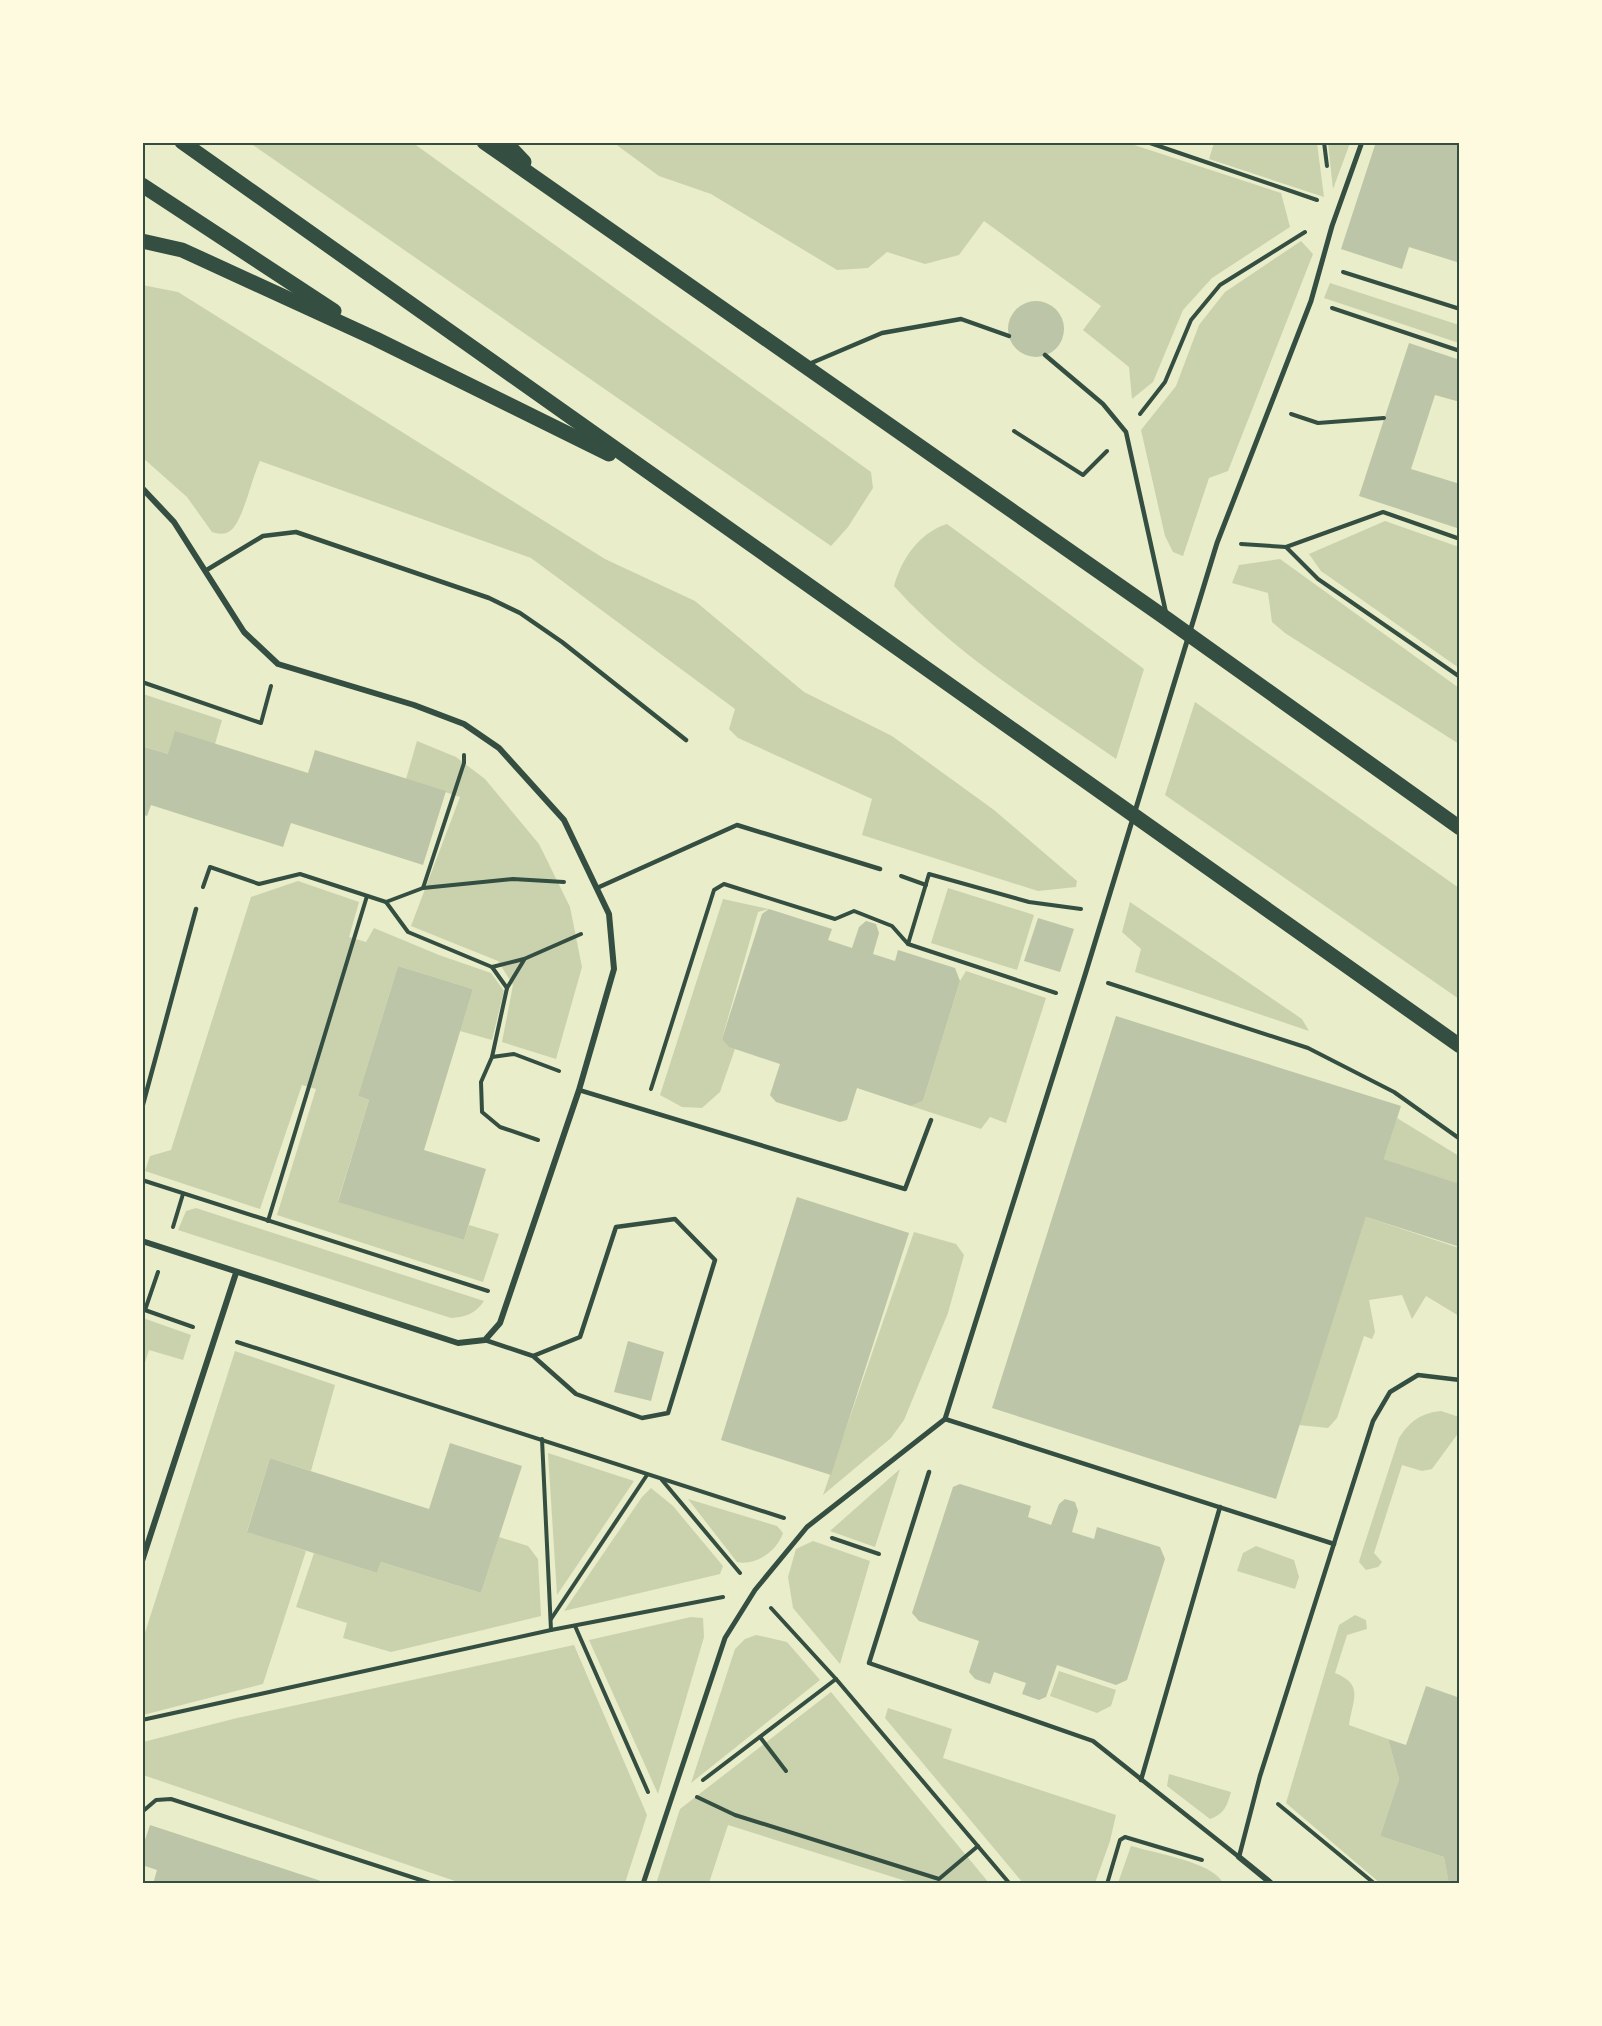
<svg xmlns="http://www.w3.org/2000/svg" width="1602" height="2026" font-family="Bitter,serif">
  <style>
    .green { fill: #cad2ad }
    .building { fill: #bcc5a7 }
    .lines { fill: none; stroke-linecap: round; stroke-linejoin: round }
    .path { stroke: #344e41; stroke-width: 4 }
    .service { stroke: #344e41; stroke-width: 4.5 }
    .pedestrian { stroke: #344e41; stroke-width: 5 }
    .minor { stroke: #344e41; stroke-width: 6 }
    .primary { stroke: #344e41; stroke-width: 15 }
    .neatline { fill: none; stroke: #344e41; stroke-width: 2 }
  </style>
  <rect width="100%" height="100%" fill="#e9edc9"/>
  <g class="green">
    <path d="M 250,143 L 413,143 L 871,472 L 873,488 L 848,527 L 831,546 Z"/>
    <path d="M 614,143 L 1128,143 L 1281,193 L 1290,227 L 1212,278 L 1183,310 L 1153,382 L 1132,399 L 1129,367 L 1083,330 L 1101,306 L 984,221 L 959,255 L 925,264 L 887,252 L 868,268 L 837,270 L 711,194 L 659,176 Z"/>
    <path d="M 1214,143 L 1317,143 L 1324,197 L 1209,159 Z"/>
    <path d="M 1328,143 L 1350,143 L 1333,189 Z"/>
    <path d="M 1301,241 L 1313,254 L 1228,471 L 1209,478 L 1183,556 L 1173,552 L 1165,536 L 1141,430 L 1176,386 L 1199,325 L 1225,292 Z"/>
    <path d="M 1330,283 L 1459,325 L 1459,343 L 1324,298 Z"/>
    <path d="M 142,285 L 178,292 L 605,559 L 695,601 L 804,692 L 892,736 L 994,810 L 1077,881 L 1076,887 L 1038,891 L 862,835 L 872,799 L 738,738 L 729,729 L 735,709 L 531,558 L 260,461 C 252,477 243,522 230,531 C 224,535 218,534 212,532 L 187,497 L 143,458 Z"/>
    <path d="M 1385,521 L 1459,547 L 1459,668 L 1321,571 L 1309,554 Z"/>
    <path d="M 947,524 L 1144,669 L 1116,759 C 1041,706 955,655 894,586 C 902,558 919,533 947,524 Z"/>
    <path d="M 1280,559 L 1459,688 L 1459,744 L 1285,633 L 1272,622 L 1268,593 L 1232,583 L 1239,565 Z"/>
    <path d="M 143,694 L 222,720 L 215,744 L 168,754 L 143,746 Z"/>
    <path d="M 1195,702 L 1459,888 L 1459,999 L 1165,795 Z"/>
    <path d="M 417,741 L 456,757 L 485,779 L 539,844 L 570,907 L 582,967 L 556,1059 L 502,1042 L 513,985 L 498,961 L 411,926 L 460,797 L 406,779 Z"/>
    <path d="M 298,881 L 359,902 L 349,937 L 366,942 L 374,928 L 439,955 L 491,973 L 504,991 L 492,1040 L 460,1031 L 473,989 L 398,966 L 358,1096 L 369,1100 L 338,1201 L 464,1240 L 469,1225 L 499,1234 L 483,1282 L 277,1215 L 316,1089 L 302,1085 L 260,1209 L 145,1171 L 150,1156 L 171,1150 L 251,897 Z"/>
    <path d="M 948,888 L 1034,915 L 1017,970 L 931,943 Z"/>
    <path d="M 723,899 L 769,909 L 758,912 L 722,1039 L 735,1049 L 720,1092 L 702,1108 L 682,1107 L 660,1095 Z"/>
    <path d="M 1130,902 L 1302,1019 L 1309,1031 L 1135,972 L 1141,949 L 1122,932 Z"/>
    <path d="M 966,971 L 1046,998 L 1006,1123 L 990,1117 L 981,1129 L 911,1106 L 923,1101 L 960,981 Z"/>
    <path d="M 1397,1118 L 1459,1156 L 1459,1184 L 1384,1159 Z"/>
    <path d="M 196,1208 L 484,1301 C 475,1314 466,1317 451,1318 L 178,1230 L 186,1211 Z"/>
    <path d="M 1366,1217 L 1459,1248 L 1459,1316 L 1426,1296 L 1412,1319 L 1402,1295 L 1369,1300 L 1375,1332 L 1372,1339 L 1364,1336 L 1337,1418 L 1328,1428 L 1299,1425 Z"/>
    <path d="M 914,1232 L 956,1244 L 964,1255 L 948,1313 L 904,1420 L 891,1438 L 823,1495 Z"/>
    <path d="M 143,1318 L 191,1335 L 183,1360 L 149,1350 L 143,1369 Z"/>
    <path d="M 235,1351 L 335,1385 L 311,1471 L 270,1458 L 247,1531 L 306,1551 L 263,1684 L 143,1715 L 143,1639 Z"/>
    <path d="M 1441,1411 L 1459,1417 L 1459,1432 L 1432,1469 L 1422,1471 L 1402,1465 L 1374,1553 L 1382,1562 L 1378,1567 L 1366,1570 L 1359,1562 L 1361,1555 L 1399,1438 C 1410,1421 1421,1413 1441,1411 Z"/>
    <path d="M 548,1453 L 634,1481 L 557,1595 Z"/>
    <path d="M 900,1469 L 875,1547 L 830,1531 Z"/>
    <path d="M 651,1488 L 673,1506 L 723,1566 L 720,1574 L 564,1611 L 642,1497 Z"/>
    <path d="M 688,1499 L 777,1526 L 783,1533 C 777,1551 756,1566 737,1562 Z"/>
    <path d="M 499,1537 L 528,1546 L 538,1559 L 541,1616 L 391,1652 L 343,1638 L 347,1623 L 296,1607 L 314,1553 L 377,1573 L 381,1562 L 481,1593 Z"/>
    <path d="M 813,1541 L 870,1561 L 840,1664 L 793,1608 L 788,1577 L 796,1549 Z"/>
    <path d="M 1256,1546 L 1294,1560 L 1299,1577 L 1295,1589 L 1237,1571 L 1243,1553 Z"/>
    <path d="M 1355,1615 L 1366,1620 L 1367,1629 L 1347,1635 L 1335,1673 C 1364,1685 1353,1698 1349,1725 L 1388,1739 L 1399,1779 L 1380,1836 L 1444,1857 L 1449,1883 L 1380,1883 L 1286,1803 L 1339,1625 Z"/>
    <path d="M 691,1617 L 703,1618 L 704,1637 L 658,1794 L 589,1640 Z"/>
    <path d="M 756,1635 L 787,1642 L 820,1680 L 691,1783 L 735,1649 L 745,1639 Z"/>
    <path d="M 574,1645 L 647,1815 L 625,1883 L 461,1883 L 143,1775 L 143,1742 L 237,1718 Z"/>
    <path d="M 1059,1671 L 1116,1690 L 1111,1706 L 1097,1713 L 1050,1696 Z"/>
    <path d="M 831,1692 L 989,1883 L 912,1883 L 728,1825 L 709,1883 L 656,1884 L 680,1809 Z"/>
    <path d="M 888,1708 L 952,1729 L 943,1758 L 1116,1815 L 1110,1841 L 1095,1883 L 1023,1883 L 885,1718 Z"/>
    <path d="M 1169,1774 L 1231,1792 C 1227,1806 1224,1814 1210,1819 L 1167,1786 Z"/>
    <path d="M 1131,1846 C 1154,1853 1213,1862 1223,1883 L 1118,1883 Z"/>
  </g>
  <g class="building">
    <path d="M 1376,142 L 1460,142 L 1460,263 L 1409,247 L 1402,269 L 1341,249 Z"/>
    <circle cx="1036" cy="329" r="28"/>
    <path d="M 1409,343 L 1460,360 L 1460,402 L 1435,395 L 1411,469 L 1460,484 L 1460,529 L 1359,496 Z"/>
    <path d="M 175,731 L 308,773 L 315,750 L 446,791 L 423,865 L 291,823 L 283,847 L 151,805 L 147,816 L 142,814 L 142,746 L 168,754 Z"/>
    <path d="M 769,909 L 832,929 L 828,940 L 852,948 L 859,927 L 866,921 L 876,924 L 879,933 L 873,954 L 895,961 L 898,950 L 955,968 L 960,981 L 923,1101 L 911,1106 L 857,1088 L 847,1120 L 840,1122 L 776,1102 L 770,1095 L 780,1064 L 729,1047 L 722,1039 L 762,914 Z"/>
    <path d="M 1038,918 L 1074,929 L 1060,972 L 1024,961 Z"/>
    <path d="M 398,966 L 473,989 L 424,1150 L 486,1169 L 464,1240 L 338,1202 L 369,1100 L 358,1096 Z"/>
    <path d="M 1116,1016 L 1401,1106 L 1384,1159 L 1460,1184 L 1460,1247 L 1366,1217 L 1276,1499 L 992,1408 Z"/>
    <path d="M 797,1197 L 909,1233 L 831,1475 L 721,1440 Z"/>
    <path d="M 628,1341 L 664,1352 L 651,1401 L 614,1392 Z"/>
    <path d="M 450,1443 L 522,1466 L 481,1593 L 381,1562 L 377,1573 L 247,1532 L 270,1458 L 429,1509 Z"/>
    <path d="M 960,1484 L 1031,1506 L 1028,1517 L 1051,1525 L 1059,1504 L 1065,1499 L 1075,1502 L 1078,1511 L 1072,1532 L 1094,1539 L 1097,1527 L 1160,1547 L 1165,1559 L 1127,1680 L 1116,1685 L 1057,1665 L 1046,1697 L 1039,1700 L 1022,1694 L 1026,1683 L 994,1672 L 990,1684 L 975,1679 L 969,1672 L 979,1641 L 919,1621 L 912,1613 L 953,1487 Z"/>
    <path d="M 1426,1686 L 1460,1698 L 1460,1884 L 1449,1884 L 1444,1857 L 1380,1836 L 1399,1779 L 1388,1739 L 1406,1745 Z"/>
    <path d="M 150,1825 L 327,1883 L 327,1884 L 153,1884 L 157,1870 L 142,1865 L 142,1849 Z"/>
  </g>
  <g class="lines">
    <g class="path">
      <path d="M 1147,142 L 1317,200"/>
      <path d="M 1324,142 L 1327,166"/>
      <path d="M 1343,272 L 1460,309"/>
      <path d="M 1332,308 L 1460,351"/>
      <path d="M 1140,414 L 1165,382 L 1191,320 L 1220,285 L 1305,232"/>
      <path d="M 1291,414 L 1318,423 L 1384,418"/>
      <path d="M 1014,431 L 1083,475 L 1107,451"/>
      <path d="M 1241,544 L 1286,547 L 1383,512 L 1460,539"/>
      <path d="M 1286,547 L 1318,579 L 1460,677"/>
      <path d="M 142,682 L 261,723 L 271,686"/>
      <path d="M 901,876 L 926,885"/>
      <path d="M 203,887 L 210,867 L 259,884 L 300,874 L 386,902 L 423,888 L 464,763 L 464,755"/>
      <path d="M 423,888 L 513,879 L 564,882"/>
      <path d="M 386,902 L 408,932 L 492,967 L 507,988 L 492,1057"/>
      <path d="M 492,967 L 524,959 L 581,934"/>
      <path d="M 1108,983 L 1308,1048 L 1394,1092 L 1460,1139"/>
      <path d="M 507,988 L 524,960"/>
      <path d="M 1056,993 L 908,944 L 929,874 L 1029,902 L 1081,909"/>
      <path d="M 651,1089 L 714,890 L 724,884 L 835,919 L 854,911 L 892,926 L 908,944"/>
      <path d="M 538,1140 L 500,1127 L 482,1112 L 481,1082 L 492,1057 L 514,1054 L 559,1071"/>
      <path d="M 142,1180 L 488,1291"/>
      <path d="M 268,1221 L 367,896"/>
      <path d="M 173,1227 L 183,1194"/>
      <path d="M 142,1309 L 193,1327"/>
      <path d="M 145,1310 L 158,1272"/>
      <path d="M 237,1342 L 784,1518"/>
      <path d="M 542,1439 L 551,1630"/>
      <path d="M 662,1480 L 740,1573"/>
      <path d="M 832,1538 L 879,1554"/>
      <path d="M 771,1608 L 836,1679 L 1010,1884"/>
      <path d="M 551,1619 L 647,1475"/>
      <path d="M 575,1626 L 648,1792"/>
      <path d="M 142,1720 L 551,1630 L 723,1597"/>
      <path d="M 760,1737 L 786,1771"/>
      <path d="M 703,1780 L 836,1679"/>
      <path d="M 697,1797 L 735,1815 L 939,1879 L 978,1846"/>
      <path d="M 1278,1804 L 1375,1884"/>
      <path d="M 142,1812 L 156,1800 L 171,1799 L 433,1884"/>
      <path d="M 1107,1884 L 1120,1840 L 1125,1837 L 1202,1860"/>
    </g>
    <g class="service">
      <path d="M 1045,355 L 1103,404 L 1126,432 L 1166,613"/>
      <path d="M 809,364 L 882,333 L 961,319 L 1009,336"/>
      <path d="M 205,571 L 263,536 L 296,532 L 489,598 L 520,613 L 562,642 L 686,740"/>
      <path d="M 597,888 L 737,825 L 880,869"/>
      <path d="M 579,1090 L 905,1189 L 931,1120"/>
      <path d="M 142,1108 L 196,909"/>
      <path d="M 485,1340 L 533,1356 L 576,1394 L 642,1418 L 668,1413 L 715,1260 L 675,1219 L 616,1227 L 580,1337 L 533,1356"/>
      <path d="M 945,1419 L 1334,1544"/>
      <path d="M 929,1472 L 869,1663 L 1093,1741 L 1239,1857 L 1260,1776 L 1373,1421 L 1390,1392 L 1418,1375 L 1460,1380"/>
      <path d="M 1141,1780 L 1220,1507"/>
    </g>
    <path class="pedestrian" d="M 643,1884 L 725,1638 L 755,1590 L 807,1527 L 945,1419 L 1085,975 L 1217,543 L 1311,301 L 1332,226 L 1362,142"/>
    <g class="minor">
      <path d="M 142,488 L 174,522 L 244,632 L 278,664 L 414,705 L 464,724 L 499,748 L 564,820 L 609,914 L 614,969 L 579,1090 L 500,1323 L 485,1340 L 458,1343 L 142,1241"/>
      <path d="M 142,1561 L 236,1273"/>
      <path d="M 1239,1857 L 1272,1884"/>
    </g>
    <g class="primary">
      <path d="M 182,142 L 1460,1046"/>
      <path d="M 484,142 L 1167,619 L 1460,828"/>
      <path d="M 505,142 L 524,162"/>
      <path d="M 142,185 L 334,311"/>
      <path d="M 142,241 L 182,250 L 376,339 L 609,454"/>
    </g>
  </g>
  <rect width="1602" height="2026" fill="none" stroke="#fefae0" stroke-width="288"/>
  <rect x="144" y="144" width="1314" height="1738" class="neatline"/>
</svg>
